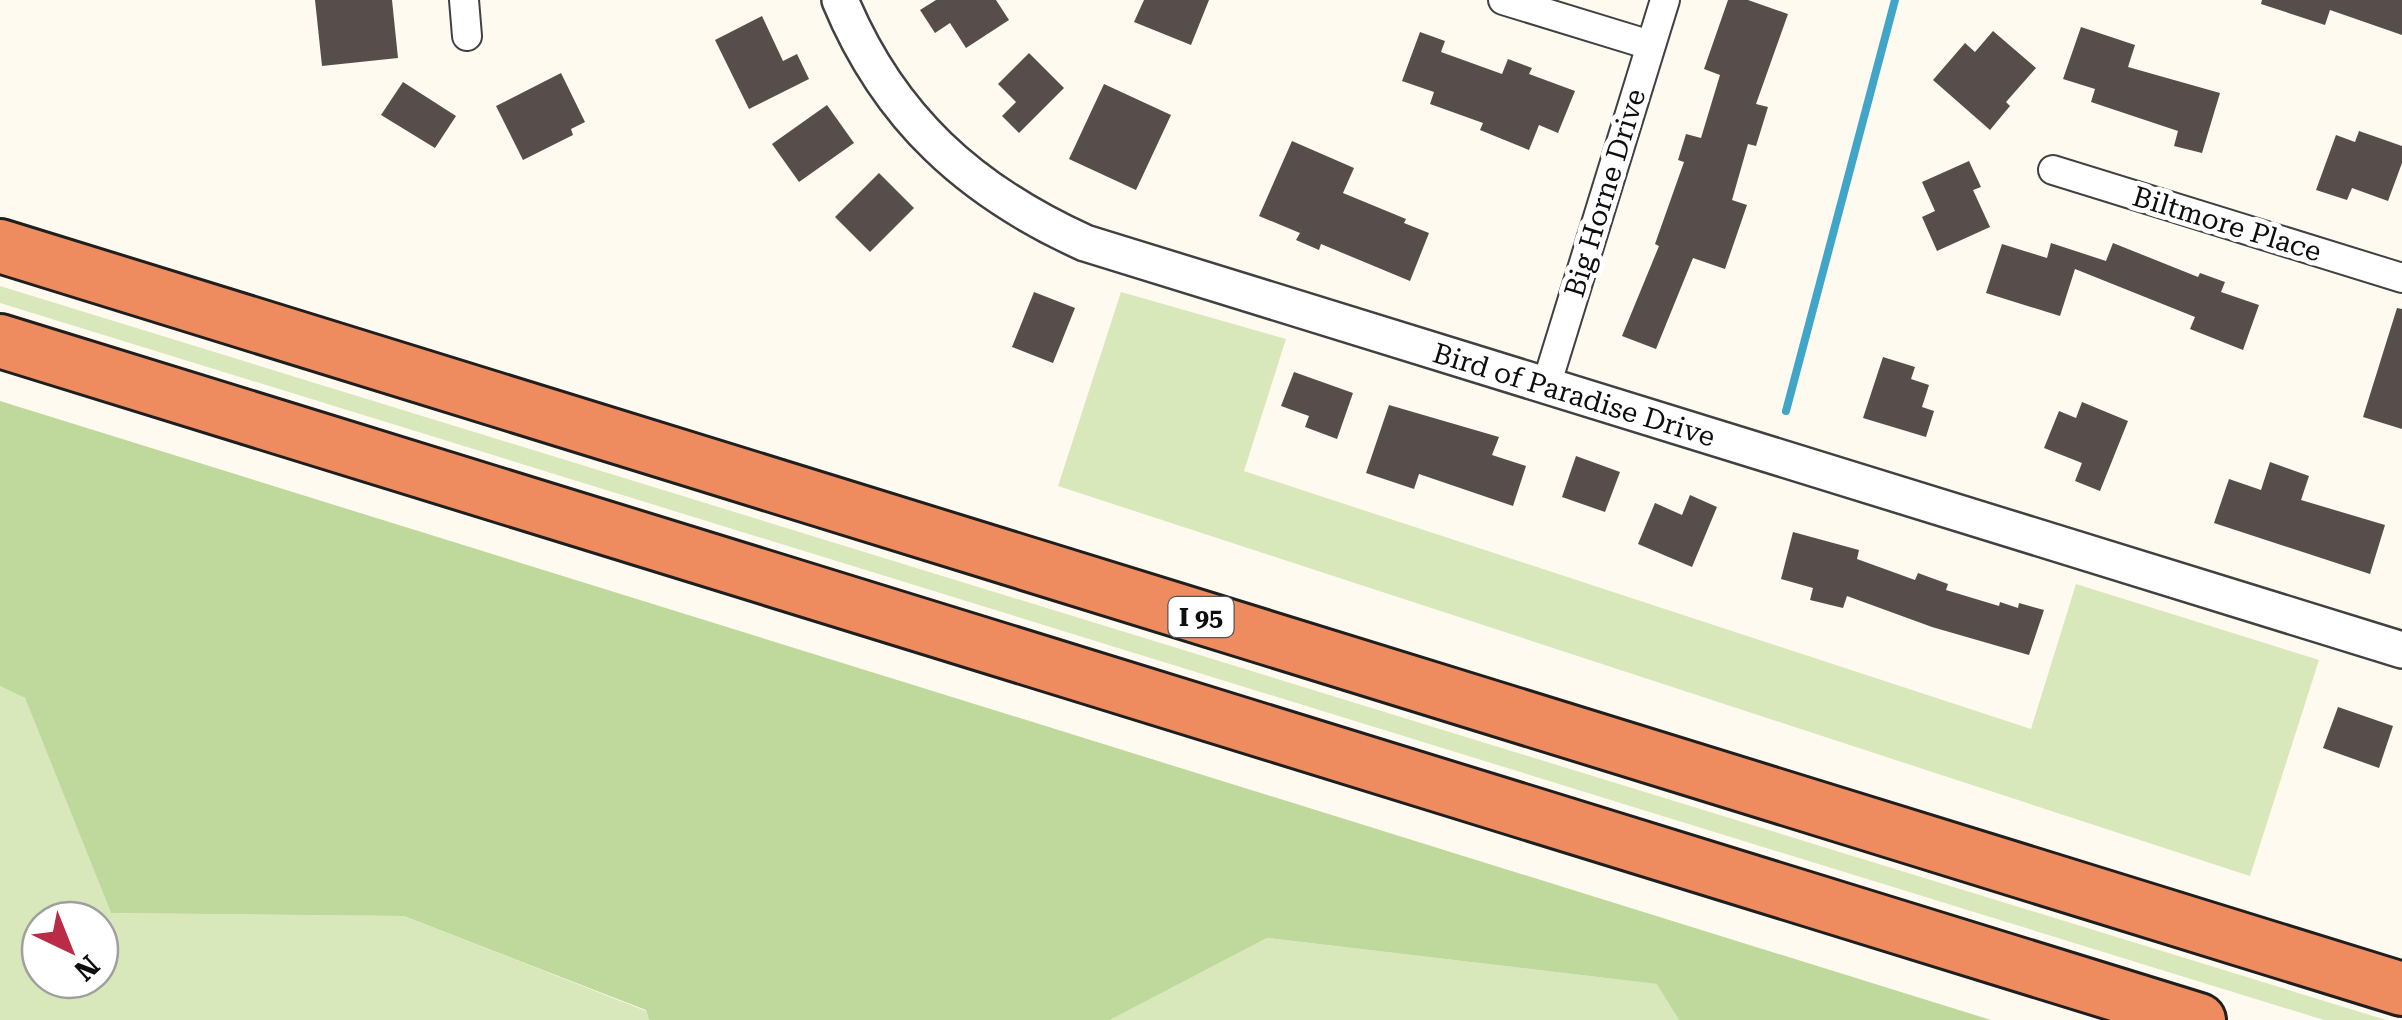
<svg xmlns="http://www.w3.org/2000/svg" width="2402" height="1020" font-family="'Roboto Serif',serif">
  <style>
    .green { fill: #d9e8bb; fill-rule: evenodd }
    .forest { fill: #bfd89b }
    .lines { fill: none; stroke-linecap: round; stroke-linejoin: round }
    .stream { stroke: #41a5c8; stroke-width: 8 }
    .building { fill: #574e4b }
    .minor-casing { stroke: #414141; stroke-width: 32 }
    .tertiary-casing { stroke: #414141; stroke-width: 40 }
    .motorway-casing { stroke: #1f1f1f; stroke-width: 58 }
    .minor { stroke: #fff; stroke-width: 28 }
    .tertiary { stroke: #fff; stroke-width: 35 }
    .motorway { stroke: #ee8c5f; stroke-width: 52 }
    .labels { text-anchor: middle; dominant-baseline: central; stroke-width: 10; stroke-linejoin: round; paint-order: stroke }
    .shield { fill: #fff; stroke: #565656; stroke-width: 2.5 }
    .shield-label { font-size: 25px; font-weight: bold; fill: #0e0e0e }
    .street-label { font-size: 28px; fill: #0e0e0e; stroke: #fff }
  </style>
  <rect width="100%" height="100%" fill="#fefaf0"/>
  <g class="green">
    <path d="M 0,286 L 2386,1020 L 2324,1020 L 0,303 Z"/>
    <path d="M 1121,292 L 1286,339 L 1244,471 L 2031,729 L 2076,584 L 2319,660 L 2250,876 L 1058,486 Z"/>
    <path d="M 0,686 L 25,698 L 111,913 L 404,916 L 646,1011 L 649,1020 L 0,1020 ZM 40,920 L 100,920 L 100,980 L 40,980 Z"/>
    <path d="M 1267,938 L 1658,984 L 1679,1020 L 1110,1020 Z"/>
  </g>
  <path class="forest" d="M 0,401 L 1991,1020 L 1679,1020 L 1657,984 L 1267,938 L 1110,1020 L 649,1020 L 646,1010 L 404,916 L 111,913 L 25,698 L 0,686 Z"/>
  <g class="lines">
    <path class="stream" d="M 1786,411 L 1895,0"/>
  </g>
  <g class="building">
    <path d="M 315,0 L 392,0 L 398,58 L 322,66 Z"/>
    <path d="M 936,0 L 996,0 L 1009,20 L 966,48 L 950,23 L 935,33 L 920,10 Z"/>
    <path d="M 1144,0 L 1209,0 L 1191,45 L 1134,22 Z"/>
    <path d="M 1728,0 L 1748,0 L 1788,14 L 1756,104 L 1768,107 L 1756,146 L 1748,144 L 1732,200 L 1747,205 L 1725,269 L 1693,258 L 1656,349 L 1622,336 L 1659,246 L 1655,244 L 1684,162 L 1678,160 L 1686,134 L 1701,138 L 1720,75 L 1704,69 Z"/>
    <path d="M 2262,0 L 2402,0 L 2402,35 L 2330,10 L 2325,25 L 2261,4 Z"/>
    <path d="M 762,16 L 783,61 L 797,54 L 809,79 L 749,109 L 715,40 Z"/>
    <path d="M 2081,27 L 2135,45 L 2128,67 L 2220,93 L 2202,153 L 2174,146 L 2178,131 L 2091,102 L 2095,89 L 2063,79 Z"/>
    <path d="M 1993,31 L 2036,68 L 2006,102 L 2010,106 L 1990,130 L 1933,80 L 1965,43 L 1975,52 Z"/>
    <path d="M 1420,32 L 1445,41 L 1441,52 L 1502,74 L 1508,59 L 1532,68 L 1529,74 L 1575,91 L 1558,133 L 1539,125 L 1529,150 L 1480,130 L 1483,123 L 1430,104 L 1434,92 L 1402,81 Z"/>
    <path d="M 1029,53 L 1064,88 L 1019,133 L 1002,116 L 1016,102 L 998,84 Z"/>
    <path d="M 561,73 L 585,122 L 571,129 L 573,135 L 523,160 L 496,106 Z"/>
    <path d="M 403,82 L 456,116 L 435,148 L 381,115 Z"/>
    <path d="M 1104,84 L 1171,115 L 1136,190 L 1069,159 Z"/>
    <path d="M 827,105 L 854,143 L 799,182 L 772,144 Z"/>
    <path d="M 2359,131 L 2402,146 L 2402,163 L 2388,201 L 2352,188 L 2347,200 L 2316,190 L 2336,135 L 2355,142 Z"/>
    <path d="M 1292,141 L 1354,168 L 1343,193 L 1406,219 L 1404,223 L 1429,233 L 1410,281 L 1321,244 L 1319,250 L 1296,240 L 1300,233 L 1259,216 Z"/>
    <path d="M 1969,161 L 1981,187 L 1973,190 L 1990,227 L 1937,251 L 1922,217 L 1935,211 L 1922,182 Z"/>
    <path d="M 879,173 L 914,208 L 870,252 L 835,217 Z"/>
    <path d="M 2051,243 L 2106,261 L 2113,243 L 2198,277 L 2200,273 L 2225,282 L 2221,292 L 2259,305 L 2243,350 L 2190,329 L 2195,317 L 2075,269 L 2060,316 L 1986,293 L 2002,244 L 2047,258 Z"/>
    <path d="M 1034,292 L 1075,308 L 1053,363 L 1012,347 Z"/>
    <path d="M 2397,308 L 2402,309 L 2402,429 L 2363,417 Z"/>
    <path d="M 1883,357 L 1915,367 L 1911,379 L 1929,385 L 1922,407 L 1934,411 L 1926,437 L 1863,418 Z"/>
    <path d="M 1294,372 L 1353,393 L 1337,439 L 1305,427 L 1309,416 L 1281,406 Z"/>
    <path d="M 2082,402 L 2128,421 L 2100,491 L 2075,481 L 2082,463 L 2044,448 L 2059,411 L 2076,418 Z"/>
    <path d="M 1389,405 L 1499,437 L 1492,455 L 1526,466 L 1513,506 L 1419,474 L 1414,489 L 1366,473 Z"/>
    <path d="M 1576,456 L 1620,472 L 1605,512 L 1562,497 Z"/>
    <path d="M 2270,462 L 2309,476 L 2301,500 L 2385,525 L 2370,574 L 2214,523 L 2229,479 L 2261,490 Z"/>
    <path d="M 1690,495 L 1717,507 L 1692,567 L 1638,544 L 1655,503 L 1682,515 Z"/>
    <path d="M 1793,532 L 1859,550 L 1857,559 L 1915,580 L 1918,573 L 1948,584 L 1946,590 L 1999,606 L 2000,602 L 2018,608 L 2019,603 L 2044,610 L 2029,655 L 1932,627 L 1847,596 L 1843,608 L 1810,600 L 1813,588 L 1781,579 Z"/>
    <path d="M 2338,707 L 2393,726 L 2379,768 L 2323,748 Z"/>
  </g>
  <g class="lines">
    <g class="minor-casing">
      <g id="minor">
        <path d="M 464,0 L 467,36"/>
        <path d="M 1503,0 L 1650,45"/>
        <path d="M 2053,170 L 2402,278"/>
        <path d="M 1546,386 L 1665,0"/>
      </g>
    </g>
    <g class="tertiary-casing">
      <path id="tertiary" d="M 840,0 C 889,118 970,191 1085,243 L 2402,650"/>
    </g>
    <g class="motorway-casing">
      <g id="motorway">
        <path d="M 0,246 L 2402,989"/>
        <path d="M 0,341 L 2199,1020"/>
      </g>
    </g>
    <use href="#minor" class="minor"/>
    <use href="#tertiary" class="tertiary"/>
    <use href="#motorway" class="motorway"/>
  </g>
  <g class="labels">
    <rect class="shield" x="1168.5" y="597" width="65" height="40" rx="8"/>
    <g class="shield-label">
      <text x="1201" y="617">I 95</text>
    </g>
    <g class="street-label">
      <text transform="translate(1605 193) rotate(-73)">Big Horne Drive</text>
      <text transform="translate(2227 224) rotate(17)">Biltmore Place</text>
      <text transform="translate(1574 395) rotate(17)">Bird of Paradise Drive</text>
    </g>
  </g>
  <g transform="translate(70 950) rotate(137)"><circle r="48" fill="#ffffff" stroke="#9f9f9f" stroke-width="2.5"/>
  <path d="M0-8L18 38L0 25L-18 38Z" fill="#b92b46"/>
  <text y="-15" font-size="28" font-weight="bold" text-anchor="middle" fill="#0e0e0e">N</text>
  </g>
</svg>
